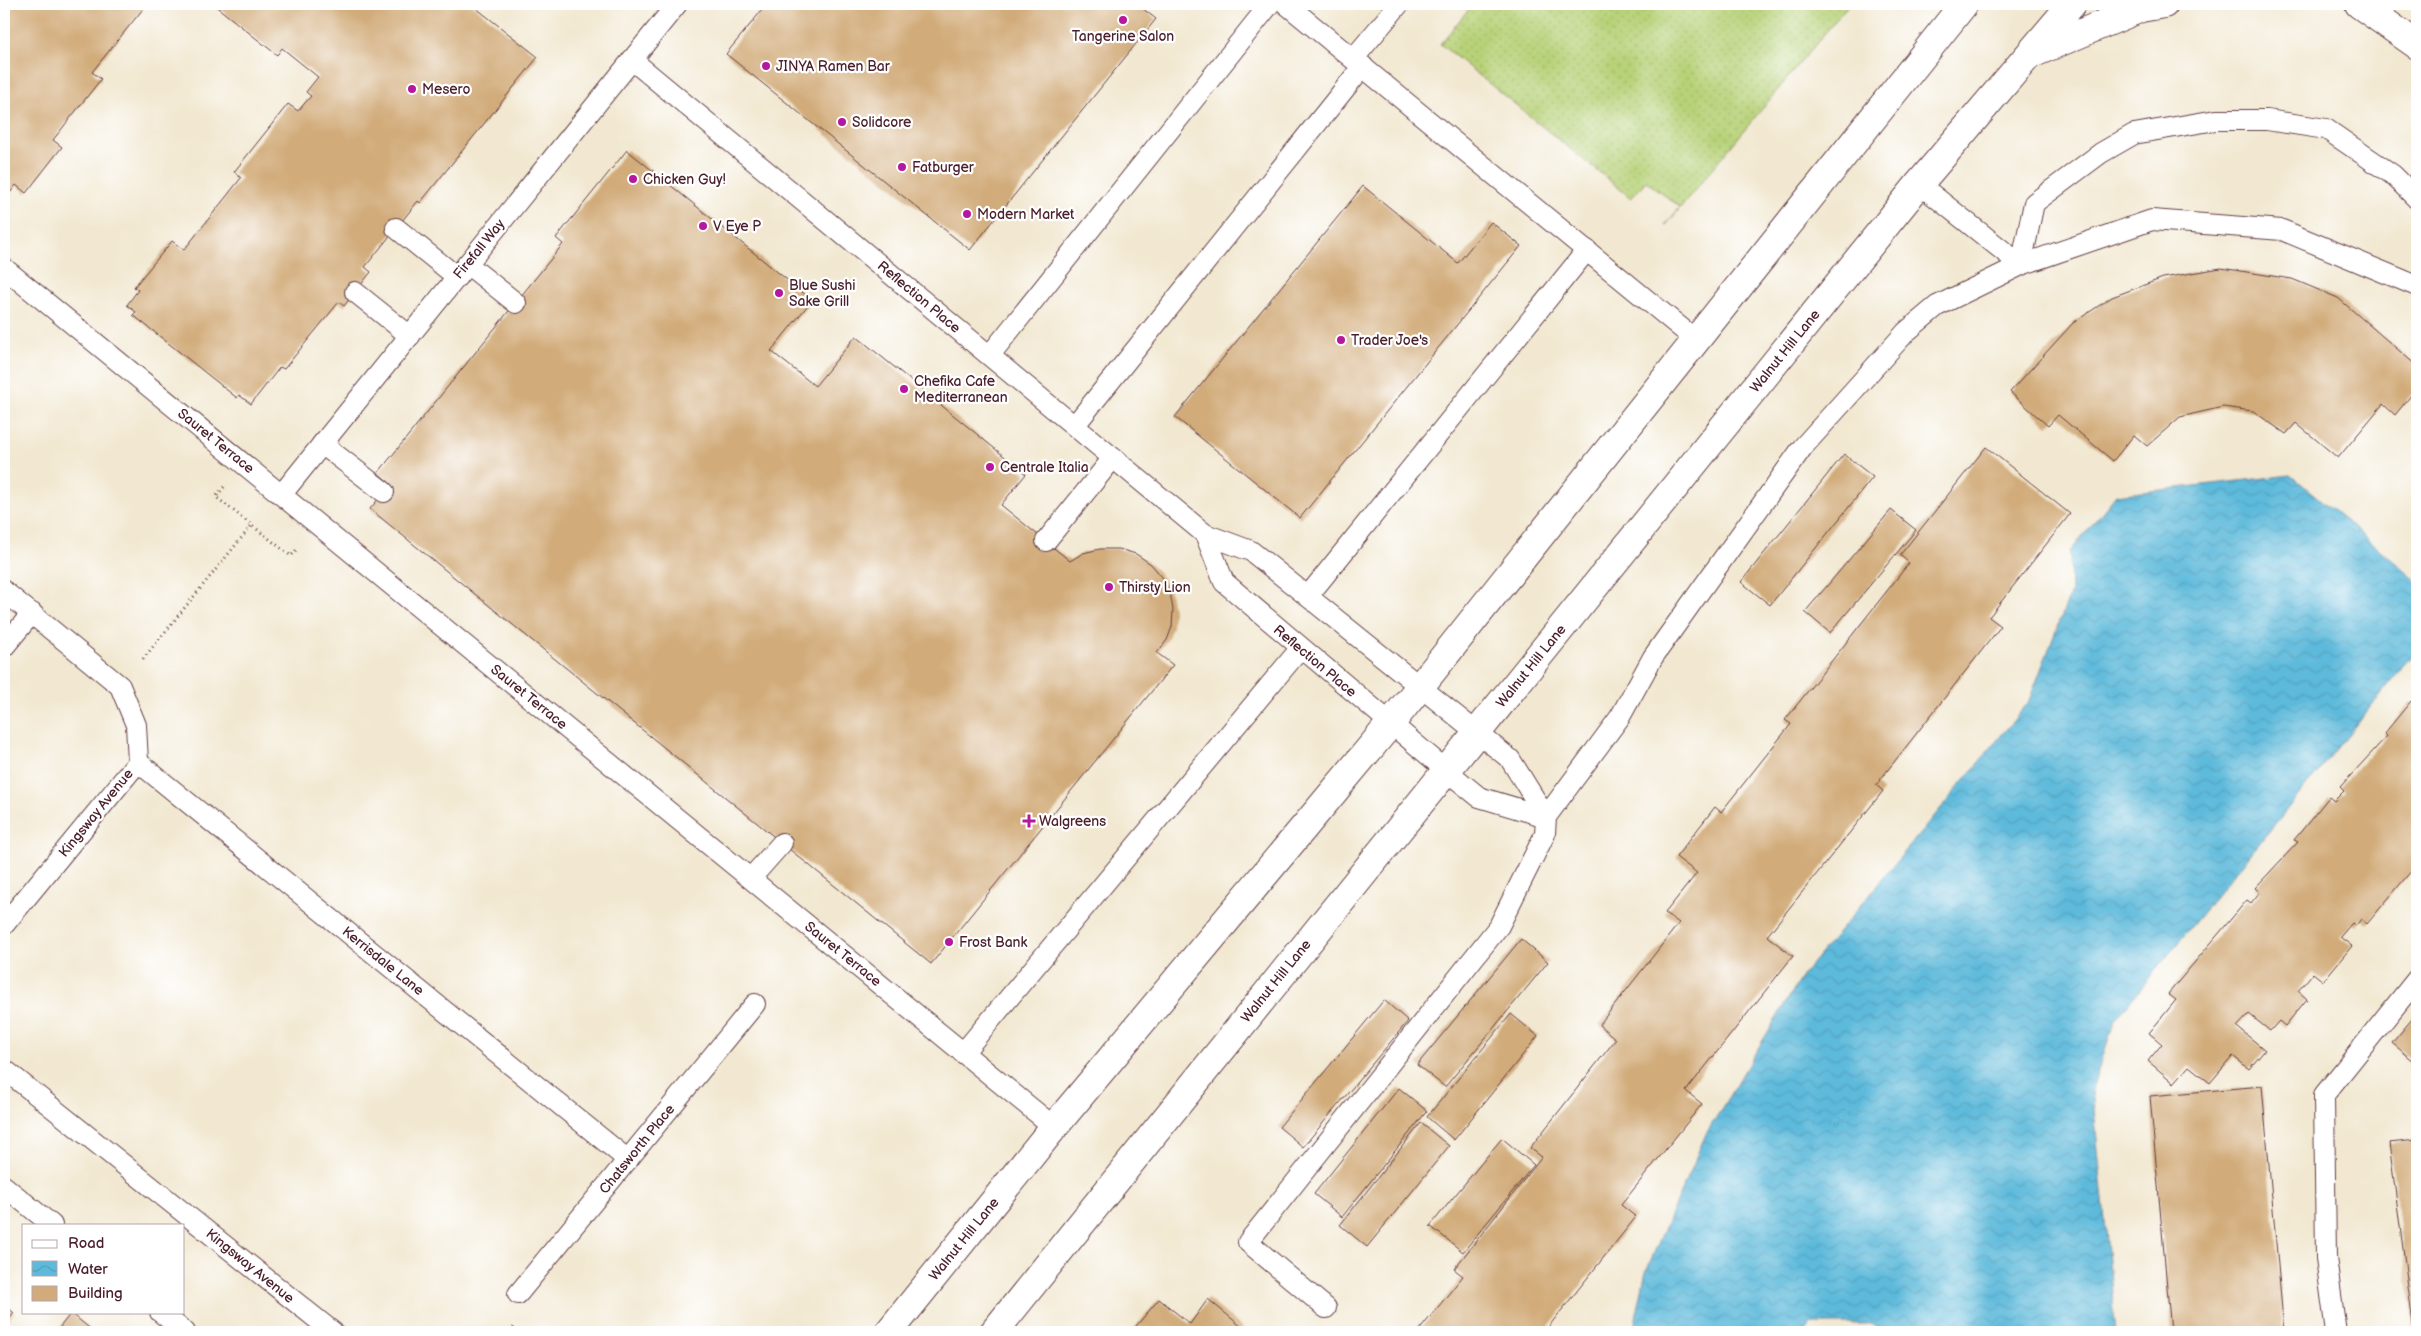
<svg xmlns="http://www.w3.org/2000/svg" width="2421" height="1336" font-family="'Balsamiq Sans',sans-serif">
  <style>
    .grass { fill: url(#grass-dots); stroke: #807852 }
    .water { fill: url(#water-waves); stroke: #546c83 }
    .building { fill: #d1ab79 }
    .lines { fill: none; stroke-linecap: round; stroke-linejoin: round }
    .lane-casing { stroke: #633d44; stroke-width: 22 }
    .secondary-casing { stroke: #633d44; stroke-width: 30 }
    .path { stroke: #633d44; stroke-width: 3; stroke-dasharray: 1 4; stroke-linecap: butt }
    .lane { stroke: #fff; stroke-width: 20 }
    .secondary { stroke: #fff; stroke-width: 28 }
    .poi-dot { fill: #b5179e; stroke: #fff; stroke-width: 2 }
    .labels { text-anchor: middle; dominant-baseline: central; stroke-width: 4.5; stroke-linejoin: round; paint-order: stroke }
    .poi-label { font-size: 14px; fill: #4a1f2b; stroke: #fff; text-anchor: start }
    .street-label { font-size: 14px; fill: #4a1f2b; stroke: #fff }
  </style>
  <defs>
    <pattern id="grass-dots" width="8" height="8" patternUnits="userSpaceOnUse" patternTransform="scale(1.25)"><rect width="8" height="8" fill="#b7d278"/><path d="M2 2h.1M6 6h.1" fill="none" stroke="#9fb468" stroke-width="1.8" stroke-linecap="round"/></pattern>
    <pattern id="water-waves" width="16" height="10" patternUnits="userSpaceOnUse" patternTransform="scale(1.25)"><rect width="16" height="10" fill="#5dbadb"/><path d="M0 5q4-4 8 0t8 0" fill="none" stroke="#529fbc"/></pattern>
  </defs>
  <rect width="100%" height="100%" fill="#fff"/>
  <filter id="ink" filterUnits="userSpaceOnUse"><feTurbulence type="fractalNoise" baseFrequency=".02" numOctaves="2"/><feDisplacementMap in="SourceGraphic" scale="10" xChannelSelector="R" yChannelSelector="G"/><feConvolveMatrix kernelMatrix="1 2 1 2 8 2 1 2 1" color-interpolation-filters="sRGB"/></filter>
  <filter id="wash" filterUnits="userSpaceOnUse"><feTurbulence type="fractalNoise" baseFrequency=".0096" numOctaves="4" result="noise"/><feDisplacementMap in="SourceGraphic" scale="20" xChannelSelector="R" yChannelSelector="G"/><feGaussianBlur stdDeviation="1.12" result="paint"/><feColorMatrix in="noise" values="0 0 0 0 0 0 0 0 0 0 0 0 0 0 0 0 0 1.4 0 .05"/><feComposite in="paint" operator="in"/></filter>
  <g filter="url(#wash)">
    <rect width="100%" height="100%" fill="#f2e8d1"/>
    <path class="grass" d="M 1473,4 L 1849,4 L 1665,226 L 1680,207 L 1646,181 L 1631,198 L 1440,44 Z"/>
    <path class="water" d="M 2291,475 L 2417,581 L 2417,650 L 2115,1020 L 2092,1089 L 2116,1332 L 1883,1332 L 1872,1324 L 1811,1324 L 1806,1332 L 1633,1332 L 1646,1271 L 1706,1134 L 1802,976 L 2028,703 L 2071,592 L 2070,552 L 2116,495 Z"/>
    <g id="blocks">
      <g class="building">
        <path d="M 4,4 L 147,4 L 92,72 L 101,79 L 53,140 L 62,147 L 26,193 L 16,185 L 4,201 Z"/>
        <path d="M 213,4 L 471,4 L 538,57 L 420,203 L 418,201 L 365,267 L 371,272 L 344,306 L 339,302 L 284,369 L 280,367 L 251,404 L 239,395 L 237,398 L 133,315 L 136,312 L 127,305 L 138,290 L 134,287 L 172,241 L 184,250 L 241,178 L 234,172 L 288,104 L 298,111 L 311,96 L 306,92 L 318,77 L 282,48 L 277,55 Z"/>
        <path d="M 767,4 L 1137,4 L 1156,19 L 970,250 L 726,54 Z"/>
        <path d="M 627,150 L 812,300 L 771,351 L 815,386 L 856,336 L 1026,474 L 1001,505 L 1070,561 L 1083,553 L 1100,549 L 1119,549 L 1136,554 L 1151,564 L 1162,577 L 1170,592 L 1173,610 L 1172,627 L 1167,640 L 1157,653 L 1173,665 L 931,964 L 370,509 L 391,484 L 378,473 L 563,244 L 556,238 Z"/>
        <path d="M 1363,186 L 1458,263 L 1491,222 L 1521,246 L 1300,518 L 1175,417 Z"/>
        <path d="M 2221,268 L 2292,279 L 2338,298 L 2417,366 L 2417,388 L 2395,415 L 2383,404 L 2338,458 L 2296,423 L 2286,434 L 2253,411 L 2223,407 L 2180,417 L 2147,446 L 2134,435 L 2113,461 L 2058,415 L 2048,426 L 2010,392 L 2073,323 L 2112,297 L 2163,278 Z"/>
        <path d="M 1986,447 L 2070,514 L 1989,617 L 2001,626 L 1876,785 L 1883,791 L 1767,936 L 1793,956 L 1686,1091 L 1702,1104 L 1621,1205 L 1636,1217 L 1549,1326 L 1557,1332 L 1418,1332 L 1463,1276 L 1454,1269 L 1542,1157 L 1530,1148 L 1616,1039 L 1599,1025 L 1679,923 L 1665,913 L 1697,873 L 1676,857 L 1715,807 L 1721,812 L 1791,724 L 1785,720 L 1909,563 L 1900,555 Z"/>
        <path d="M 1844,454 L 1873,477 L 1770,605 L 1741,582 Z"/>
        <path d="M 1891,510 L 1916,530 L 1830,633 L 1805,612 Z"/>
        <path d="M 2411,701 L 2417,707 L 2417,864 L 2367,924 L 2361,919 L 2356,926 L 2352,923 L 2340,937 L 2352,946 L 2323,981 L 2313,973 L 2298,991 L 2307,999 L 2285,1026 L 2279,1021 L 2270,1031 L 2249,1014 L 2237,1027 L 2265,1050 L 2249,1069 L 2233,1056 L 2210,1083 L 2189,1066 L 2174,1083 L 2148,1061 L 2162,1044 L 2149,1033 L 2176,1000 L 2168,994 L 2247,900 L 2251,903 L 2260,892 L 2255,888 L 2298,842 L 2294,840 L 2329,797 L 2334,801 L 2344,791 L 2340,787 L 2387,736 L 2384,734 Z"/>
        <path d="M 1521,939 L 1548,962 L 1445,1087 L 1417,1065 Z"/>
        <path d="M 1384,1000 L 1408,1021 L 1303,1147 L 1279,1127 Z"/>
        <path d="M 2417,1013 L 2417,1059 L 2415,1062 L 2392,1043 Z"/>
        <path d="M 1511,1014 L 1538,1036 L 1454,1140 L 1427,1117 Z"/>
        <path d="M 2262,1086 L 2284,1332 L 2171,1332 L 2150,1096 Z"/>
        <path d="M 1399,1088 L 1427,1111 L 1342,1217 L 1314,1194 Z"/>
        <path d="M 1421,1123 L 1449,1146 L 1367,1247 L 1340,1225 Z"/>
        <path d="M 1502,1138 L 1534,1165 L 1463,1252 L 1430,1226 Z"/>
        <path d="M 2417,1140 L 2417,1332 L 2414,1332 L 2389,1143 Z"/>
        <path d="M 1159,1299 L 1190,1324 L 1208,1299 L 1243,1328 L 1239,1332 L 1131,1332 Z"/>
        <path d="M 4,1304 L 14,1313 L 4,1326 Z"/>
        <path d="M 71,1313 L 94,1332 L 56,1332 Z"/>
      </g>
    </g>
  </g>
  <g filter="url(#ink)">
    <use href="#blocks" fill-opacity="0" stroke="#633d44" stroke-width="1"/>
    <g class="lines">
      <g class="lane-casing">
        <g id="lane">
          <path d="M 1286,4 L 1697,341"/>
          <path d="M 1354,58 L 1399,4"/>
          <path d="M 632,60 L 1205,534 L 1251,551 L 1510,759 L 1546,817"/>
          <path d="M 1919,184 L 2021,265 L 2034,203 L 2101,153 L 2134,134 L 2216,120 L 2267,120 L 2326,129 L 2393,175 L 2417,199"/>
          <path d="M 396,228 L 457,277"/>
          <path d="M 467,264 L 516,303"/>
          <path d="M 4,268 L 1054,1127"/>
          <path d="M 355,292 L 410,336"/>
          <path d="M 990,355 L 1270,4"/>
          <path d="M 1075,425 L 1363,66"/>
          <path d="M 322,444 L 384,492"/>
          <path d="M 282,494 L 677,4"/>
          <path d="M 1205,534 L 1224,582 L 1447,771 L 1479,797 L 1546,817"/>
          <path d="M 1046,541 L 1113,458"/>
          <path d="M 4,591 L 120,686 L 136,725 L 138,762 L 4,925"/>
          <path d="M 1308,596 L 1587,250"/>
          <path d="M 4,647 L 32,613"/>
          <path d="M 138,762 L 628,1160"/>
          <path d="M 751,878 L 782,843"/>
          <path d="M 963,1053 L 1300,649"/>
          <path d="M 4,1069 L 333,1332"/>
          <path d="M 4,1186 L 52,1225"/>
          <path d="M 518,1294 L 755,1004"/>
          <path d="M 1326,1308 L 1248,1242 L 1499,926 L 1545,834 L 1546,817 L 1620,717 L 1653,657 L 1802,448 L 1906,332 L 1937,306 L 2021,265 L 2152,220 L 2282,230 L 2417,286"/>
          <path d="M 160,1312 L 185,1332"/>
          <path d="M 2336,1332 L 2326,1258 L 2324,1095 L 2417,979"/>
        </g>
      </g>
      <g class="secondary-casing">
        <g id="secondary">
          <path d="M 2359,4 L 2417,45"/>
          <path d="M 2034,53 L 2141,8 L 2164,4"/>
          <path d="M 889,1332 L 1054,1127 L 1391,723 L 1964,4"/>
          <path d="M 994,1332 L 1919,184 L 2072,4"/>
        </g>
      </g>
      <g class="path">
        <path d="M 224,487 L 216,497 L 291,556 L 297,549"/>
        <path d="M 143,659 L 252,525"/>
        <path d="M 510,1332 L 516,1325"/>
      </g>
      <use href="#lane" class="lane"/>
      <use href="#secondary" class="secondary"/>
    </g>
  </g>
  <g class="poi-dot">
    <circle cx="1123" cy="20" r="5"/>
    <circle cx="766" cy="66" r="5"/>
    <circle cx="412" cy="89" r="5"/>
    <circle cx="842" cy="122" r="5"/>
    <circle cx="902" cy="167" r="5"/>
    <circle cx="633" cy="179" r="5"/>
    <circle cx="967" cy="214" r="5"/>
    <circle cx="703" cy="226" r="5"/>
    <circle cx="779" cy="293" r="5"/>
    <circle cx="1341" cy="340" r="5"/>
    <circle cx="904" cy="389" r="5"/>
    <circle cx="990" cy="467" r="5"/>
    <circle cx="1109" cy="587" r="5"/>
    <path d="M1026.5 813.5h5v5h5v5h-5v5h-5v-5h-5v-5h5z"/>
    <circle cx="949" cy="942" r="5"/>
  </g>
  <g class="labels">
    <g class="poi-label">
      <text x="1123" y="36" text-anchor="middle">Tangerine Salon</text>
      <text x="776" y="66">JINYA Ramen Bar</text>
      <text x="422" y="89">Mesero</text>
      <text x="852" y="122">Solidcore</text>
      <text x="912" y="167">Fatburger</text>
      <text x="643" y="179">Chicken Guy!</text>
      <text x="977" y="214">Modern Market</text>
      <text x="713" y="226">V Eye P</text>
      <text x="789" y="285">Blue Sushi<tspan x="789" dy="16">Sake Grill</tspan></text>
      <text x="1351" y="340">Trader Joe's</text>
      <text x="914" y="381">Chefika Cafe<tspan x="914" dy="16">Mediterranean</tspan></text>
      <text x="1000" y="467">Centrale Italia</text>
      <text x="1119" y="587">Thirsty Lion</text>
      <text x="1039" y="821">Walgreens</text>
      <text x="959" y="942">Frost Bank</text>
    </g>
    <g class="street-label">
      <text transform="translate(479 249) rotate(-51)">Firefall Way</text>
      <text transform="translate(919 297) rotate(40)">Reflection Place</text>
      <text transform="translate(1785 351) rotate(-51)">Walnut Hill Lane</text>
      <text transform="translate(216 441) rotate(39)">Sauret Terrace</text>
      <text transform="translate(1315 661) rotate(40)">Reflection Place</text>
      <text transform="translate(1531 666) rotate(-51)">Walnut Hill Lane</text>
      <text transform="translate(529 697) rotate(39)">Sauret Terrace</text>
      <text transform="translate(96 813) rotate(-51)">Kingsway Avenue</text>
      <text transform="translate(843 954) rotate(39)">Sauret Terrace</text>
      <text transform="translate(383 961) rotate(39)">Kerrisdale Lane</text>
      <text transform="translate(1276 981) rotate(-51)">Walnut Hill Lane</text>
      <text transform="translate(637 1149) rotate(-51)">Chatsworth Place</text>
      <text transform="translate(964 1239) rotate(-51)">Walnut Hill Lane</text>
      <text transform="translate(250 1266) rotate(39)">Kingsway Avenue</text>
    </g>
  </g>
  <rect width="2421" height="1336" fill="none" stroke="#fff" stroke-width="20"/>
  <rect x="22" y="1224" width="162" height="90" fill="#ffffff" stroke="#b7a5aa"/>
  <rect x="32" y="1240" width="25" height="8" fill="#ffffff" stroke="#b7a5aa"/>
  <text x="68" y="1248" font-size="15" fill="#4a1f2b">Road</text>
  <rect x="32" y="1261" width="25" height="15" fill="url(#water-waves)" stroke="#b7a5aa"/>
  <text x="68" y="1274" font-size="15" fill="#4a1f2b">Water</text>
  <rect x="32" y="1286" width="25" height="15" fill="#d1ab79" stroke="#b7a5aa"/>
  <text x="68" y="1298" font-size="15" fill="#4a1f2b">Building</text>
</svg>
